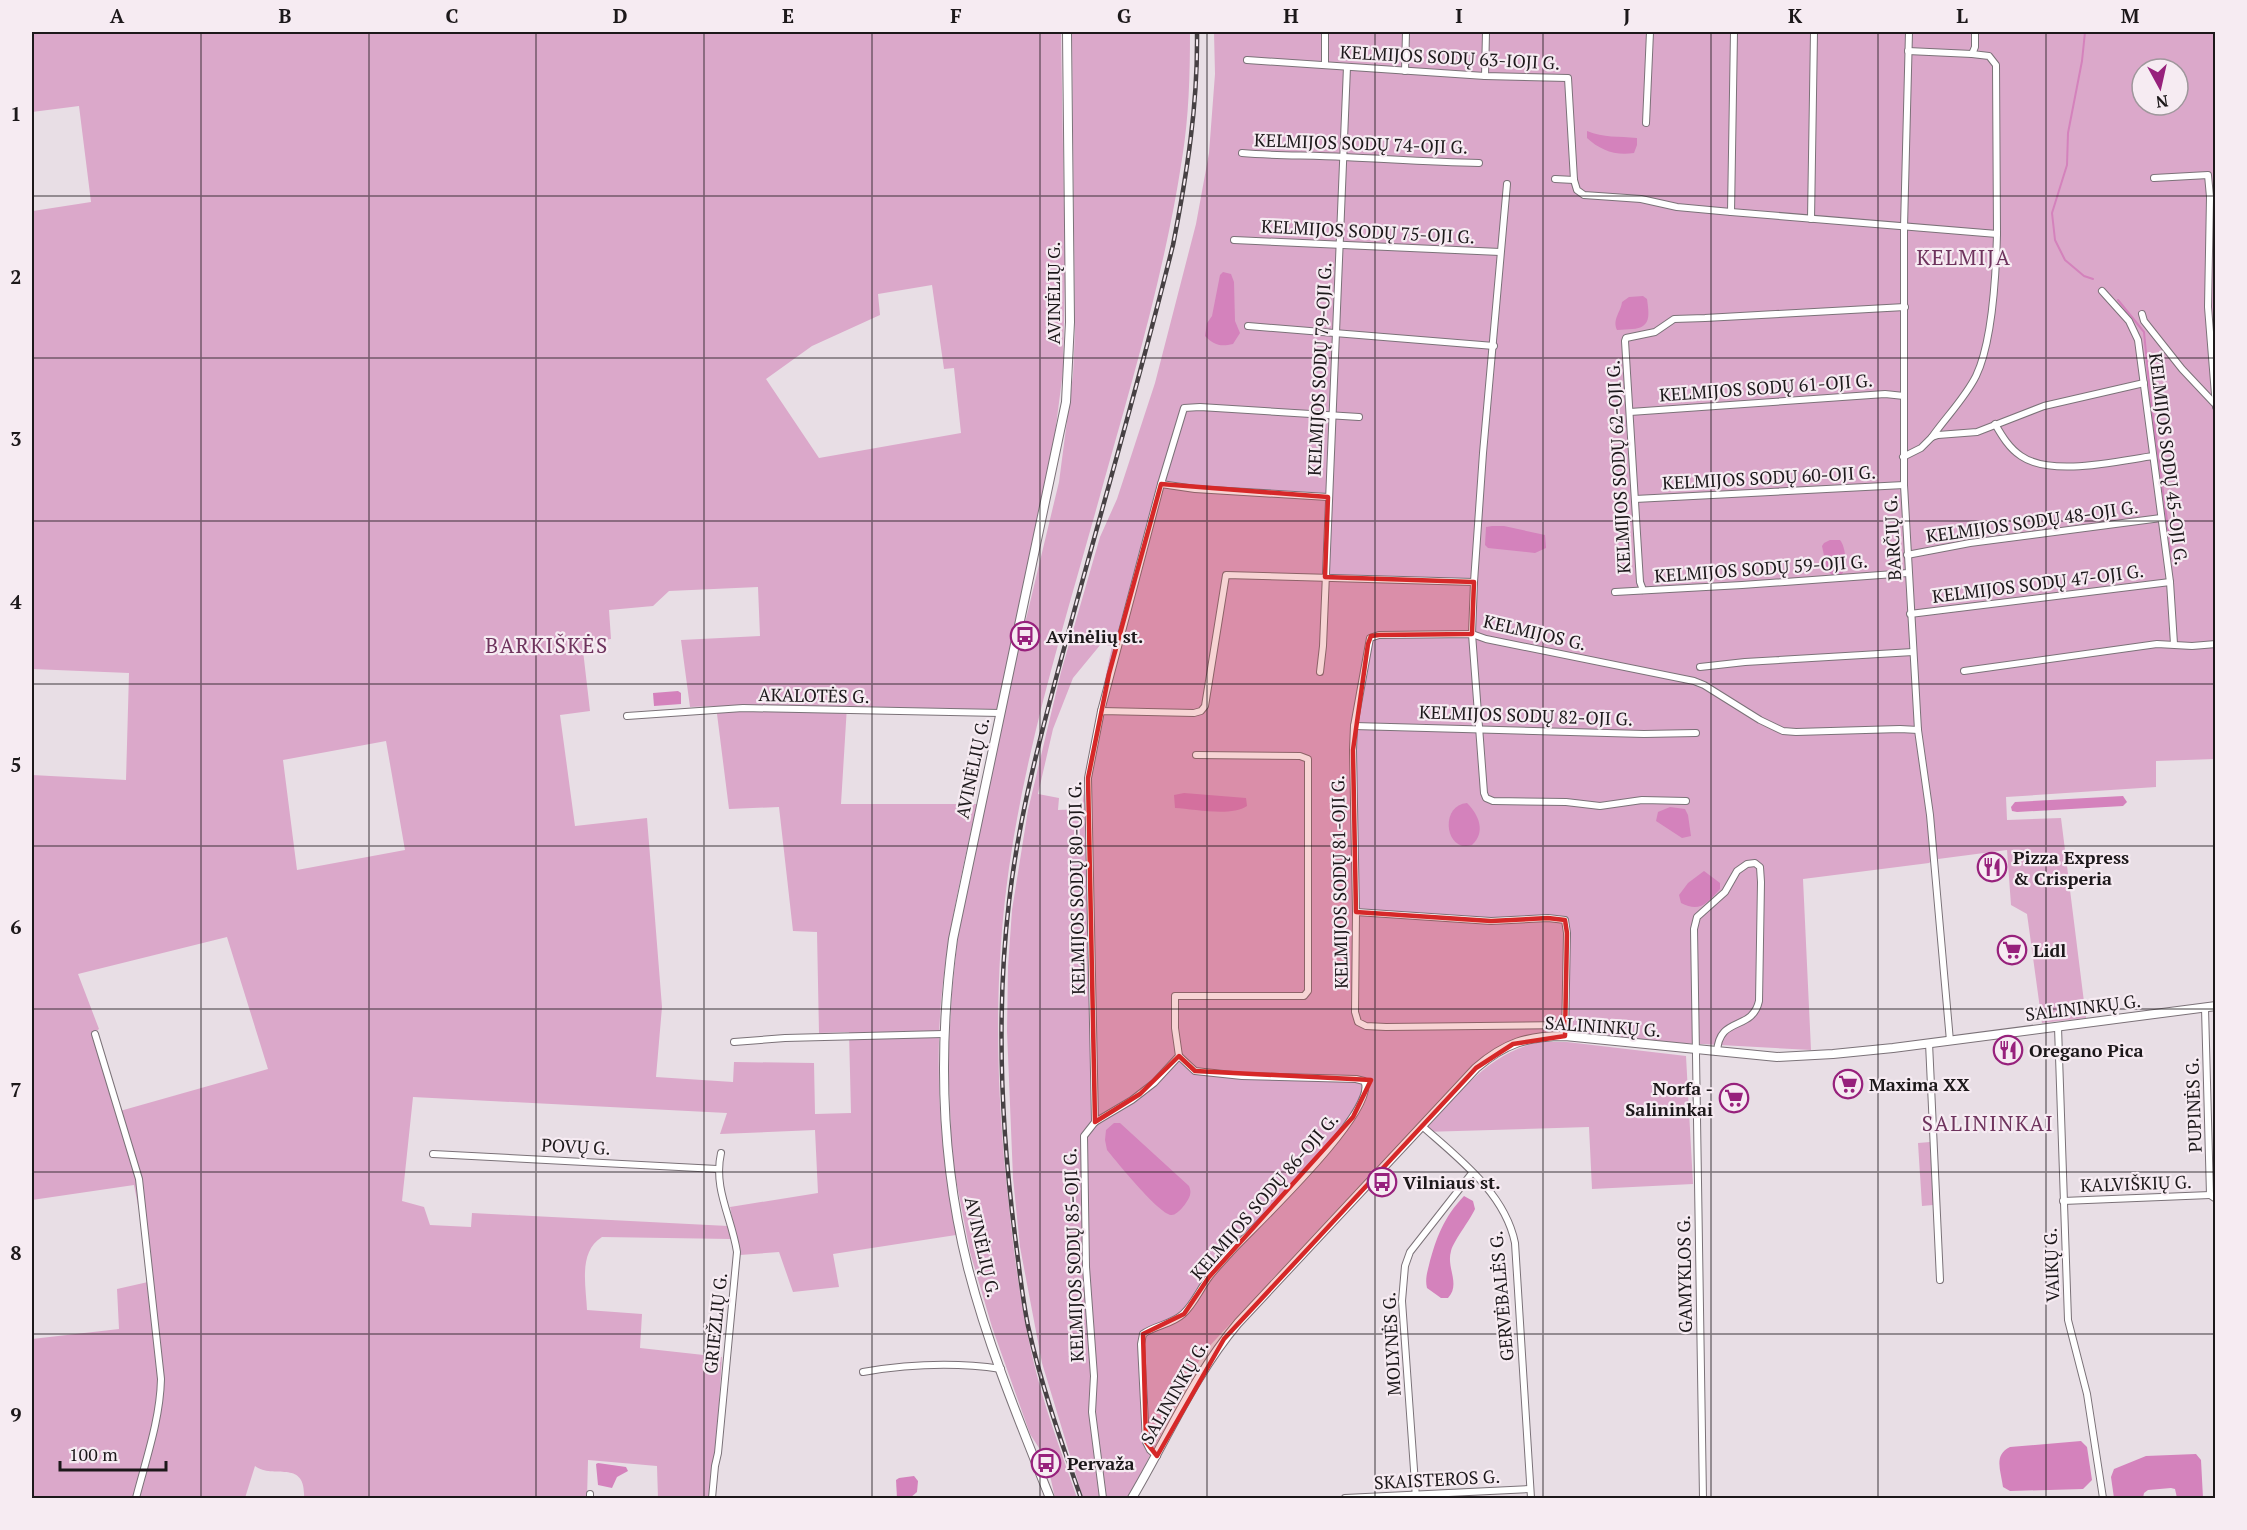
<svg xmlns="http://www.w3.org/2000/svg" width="2247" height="1530" font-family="'PT Serif',serif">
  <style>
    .green { fill: #dba8ca; fill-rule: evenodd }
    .water { fill: #d482bc }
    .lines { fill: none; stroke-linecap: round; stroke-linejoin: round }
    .stream { stroke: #d482bc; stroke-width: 2 }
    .minor-casing { stroke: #7b7278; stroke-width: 8 }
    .secondary-casing { stroke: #7b7278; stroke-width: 10 }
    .minor { stroke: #fff; stroke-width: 6 }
    .secondary { stroke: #fff; stroke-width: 8 }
    .rail-casing { stroke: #474144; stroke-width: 4.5 }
    .rail { stroke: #f6ebf2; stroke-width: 2; stroke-dasharray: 7; stroke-linecap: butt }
    .marked { fill: #d62828; fill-opacity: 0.2; stroke: #d62828; stroke-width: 4.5; stroke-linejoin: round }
    .grid { fill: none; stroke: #1c181a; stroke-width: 1.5; stroke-opacity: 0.55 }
    .labels { text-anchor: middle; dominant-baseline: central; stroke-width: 4.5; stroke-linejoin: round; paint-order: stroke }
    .street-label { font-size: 18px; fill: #1c181a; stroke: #f6ebf2 }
    .poi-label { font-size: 18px; font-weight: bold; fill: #1c181a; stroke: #f6ebf2; text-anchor: start }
    .quarter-label { font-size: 21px; letter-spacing: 1.5px; fill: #6e335d; stroke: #f6ebf2 }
    .neatline { fill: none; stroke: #1c181a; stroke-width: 2 }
    .grid-label { font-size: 20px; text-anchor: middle; font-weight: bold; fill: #1c181a }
  </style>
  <rect width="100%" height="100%" fill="#e8dee5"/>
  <g class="green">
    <path d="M 32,32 L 1061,32 L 1065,267 L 1063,371 L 1055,434 L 997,710 L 847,706 L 841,804 L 977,804 C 960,881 941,959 939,1039 C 937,1106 944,1170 956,1235 L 833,1254 L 839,1287 L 793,1292 L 779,1252 L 740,1255 L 730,1207 L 818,1193 L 815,1130 L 720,1134 L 727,1113 L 413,1097 L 402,1201 L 424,1207 L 430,1225 L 471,1227 L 472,1213 L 728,1226 L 731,1239 L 602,1237 C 578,1252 586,1285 587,1310 L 642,1314 L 640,1348 L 722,1357 L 716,1451 L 711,1471 L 709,1498 L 658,1498 L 657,1466 L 588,1460 L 587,1498 L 304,1498 C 306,1458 274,1480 255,1466 L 245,1498 L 32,1498 L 32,1339 L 119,1329 L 117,1289 L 148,1282 L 143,1231 L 134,1185 L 32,1200 L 32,775 L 126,780 L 129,673 L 32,669 L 32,202 L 33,211 L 91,202 L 79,106 L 32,112 ZM 932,285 L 944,369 L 954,368 L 961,433 L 819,458 L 766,379 L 812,346 L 880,315 L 878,294 ZM 758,587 L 760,636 L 681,640 L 690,707 L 716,706 L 729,809 L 779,807 L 793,931 L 817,932 L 819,1033 L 849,1032 L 851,1113 L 815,1114 L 814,1063 L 734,1062 L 733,1082 L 656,1077 L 662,1007 L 647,818 L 575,826 L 560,715 L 590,711 L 582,642 L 611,639 L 609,610 L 653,606 L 669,591 ZM 386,741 L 405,850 L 297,870 L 283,760 ZM 227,937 L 268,1069 L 120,1111 L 95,1032 L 99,1029 L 78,974 Z"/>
    <path d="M 1072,32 L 1190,32 C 1190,74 1189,117 1182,159 C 1164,278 1128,394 1096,510 C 1063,628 1026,747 1009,868 C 993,980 996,1094 1009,1206 C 1014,1256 1021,1306 1032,1355 C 1043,1404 1061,1451 1077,1498 L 1055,1498 L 1049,1471 L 1041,1451 L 1030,1434 L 992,1327 L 970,1252 L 952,1159 L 948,1059 L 952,992 L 958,935 L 1013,673 L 1059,482 L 1073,375 L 1075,330 Z"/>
    <path d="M 1214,32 L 2215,32 L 2215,759 L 2156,761 L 2156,787 L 2006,797 L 2007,820 L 2061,818 L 2086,1018 L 2042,1023 L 2027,914 L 2011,905 L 2007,850 L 1938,859 L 1937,856 L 1929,863 L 1803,879 L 1811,1050 L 1535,1035 C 1500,1043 1482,1055 1458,1080 L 1203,1353 L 1128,1498 L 1083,1498 L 1042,1363 L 1020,1247 L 1013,1178 L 1007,1031 L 1008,967 L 1012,910 L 1028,810 L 1061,672 L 1100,537 L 1117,499 L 1155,383 L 1196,224 L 1209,153 L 1215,74 ZM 2142,69 L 2178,69 L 2178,105 L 2142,105 ZM 1101,644 L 1112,646 L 1086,770 L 1082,809 L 1058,810 L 1059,798 L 1038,794 L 1053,729 L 1073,678 Z"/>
    <path d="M 1540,1042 L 1567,1042 L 1686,1056 L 1693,1184 L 1592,1189 L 1589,1127 L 1423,1132 C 1457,1096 1488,1052 1540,1042 Z"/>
    <path d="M 1930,1142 L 1933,1205 L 1922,1206 L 1918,1143 Z"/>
  </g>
  <g class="water">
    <path d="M 1587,131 C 1604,138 1618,136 1637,138 L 1637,145 L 1634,153 C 1615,156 1600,150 1587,138 Z"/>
    <path d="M 1223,272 L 1231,274 L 1234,282 L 1235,321 L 1240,333 L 1233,344 C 1220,347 1214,345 1205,336 L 1207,323 L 1212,316 L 1220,275 Z"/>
    <path d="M 1643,296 L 1647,299 C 1649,314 1652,328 1632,329 C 1627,329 1623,330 1617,330 C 1612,319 1621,312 1622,302 L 1629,297 Z"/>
    <path d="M 1492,526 L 1504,526 L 1545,535 L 1546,548 L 1535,553 L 1488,548 L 1485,545 L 1486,527 Z"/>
    <path d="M 1830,540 L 1840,540 C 1846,547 1847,566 1842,574 L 1832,575 L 1827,570 L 1822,546 L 1824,543 Z"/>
    <path d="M 678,691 L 681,693 L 681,704 L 654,706 L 653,693 Z"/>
    <path d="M 1184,793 L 1246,798 L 1247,806 C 1231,817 1194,809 1175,808 L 1174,795 Z"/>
    <path d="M 2123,796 L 2127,802 L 2123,806 L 2017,812 L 2012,811 L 2011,807 L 2015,802 Z"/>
    <path d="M 1467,803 C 1479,815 1486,832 1472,845 C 1445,854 1439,805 1467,803 Z"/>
    <path d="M 1670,807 L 1685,809 L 1688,815 L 1691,836 L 1682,838 L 1656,821 L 1658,812 Z"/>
    <path d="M 1704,871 L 1720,883 L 1720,889 C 1707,903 1700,913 1681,903 L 1679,895 L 1688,883 Z"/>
    <path d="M 1114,1123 L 1120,1123 L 1189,1186 C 1190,1189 1191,1191 1190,1195 C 1189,1200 1178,1216 1171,1215 C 1158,1213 1117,1162 1107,1150 L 1105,1140 L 1106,1130 Z"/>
    <path d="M 1464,1196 L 1473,1201 L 1475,1209 C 1469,1222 1454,1240 1451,1251 C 1446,1268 1461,1284 1448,1298 L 1441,1298 L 1427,1288 C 1425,1280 1427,1273 1429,1265 C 1436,1238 1444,1217 1464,1196 Z"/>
    <path d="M 2081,1441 L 2087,1447 L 2092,1480 L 2083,1489 L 2010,1491 L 2003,1487 C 2001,1471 1993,1455 2010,1447 Z"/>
    <path d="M 2196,1454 L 2201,1460 L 2203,1498 L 2177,1498 L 2175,1489 L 2171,1488 L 2148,1490 L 2144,1493 L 2143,1498 L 2114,1498 L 2111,1477 L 2114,1469 L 2146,1456 Z"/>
    <path d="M 598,1463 L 626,1467 L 628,1471 L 617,1477 L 612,1488 L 598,1485 L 596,1464 Z"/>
    <path d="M 914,1476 L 918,1481 L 917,1492 L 910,1498 L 897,1498 L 896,1480 L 899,1478 Z"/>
  </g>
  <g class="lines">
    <g class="stream">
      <path d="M 2085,32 L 2082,61 L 2068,133 L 2067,165 L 2052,213 L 2055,240 L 2065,260 L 2084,276 L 2093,279"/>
      <path d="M 2118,300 L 2144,332 L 2150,395 L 2172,558"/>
    </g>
    <g class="minor-casing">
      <g id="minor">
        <path d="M 1909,32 L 1904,227 L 1904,485 L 1918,730 L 1930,815 L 1950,1041"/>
        <path d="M 1908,51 L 1972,54"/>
        <path d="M 1247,60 L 1485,76 L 1568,78 L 1574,180 L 1577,190 L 1584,195 L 1641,199 L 1677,207 L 1731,212 L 1997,234 L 1996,65 L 1989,56 L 1972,54 L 1975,47 L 1975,32"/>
        <path d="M 1325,65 L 1325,32"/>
        <path d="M 1405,71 L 1406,32"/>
        <path d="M 1485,76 L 1486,32"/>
        <path d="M 1646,123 L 1650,32"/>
        <path d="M 1242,153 C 1276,156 1310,155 1344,157 C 1389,159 1433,162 1479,163"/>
        <path d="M 2154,178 L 2208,175 L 2210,197 L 2208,307 L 2216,407"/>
        <path d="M 1555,179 L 1574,180"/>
        <path d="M 1507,184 L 1483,453 L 1474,582 L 1472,634 L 1486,639 L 1694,681 L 1704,685 L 1760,720 L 1783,731 L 1796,732 L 1900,729 L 1918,730"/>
        <path d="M 1731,212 L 1734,32"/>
        <path d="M 1811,219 L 1814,32"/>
        <path d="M 1234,240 L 1500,252"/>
        <path d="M 2102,291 L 2129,321 L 2138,340 L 2170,582 L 2174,644"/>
        <path d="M 2142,314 L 2144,321 L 2182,369 L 2214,403"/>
        <path d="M 1248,326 L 1494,346"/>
        <path d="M 1630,412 L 1885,394 L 1904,396"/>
        <path d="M 1995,424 C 2002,436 2009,448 2021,456 C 2051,477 2118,461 2153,456"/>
        <path d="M 1932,437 C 1946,417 1965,398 1976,376 C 1993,341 1996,273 1997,234"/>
        <path d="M 1903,457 L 1921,448 L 1932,437 L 1938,435 L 1977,432 L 2044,406 L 2144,383"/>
        <path d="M 1161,484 L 1195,489 L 1328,497"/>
        <path d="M 1635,499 L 1904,485"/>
        <path d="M 1907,555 L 1970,543 L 2161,518"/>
        <path d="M 1643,590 L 1640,582 L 1625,341 L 1626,338 L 1655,332 L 1674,319 L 1705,318 L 1905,307"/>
        <path d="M 1615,592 L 1742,585 L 1908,573"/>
        <path d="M 1910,614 L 2170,582"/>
        <path d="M 1700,667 L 1745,662 L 1913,652"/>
        <path d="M 1964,671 L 2157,644 L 2192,646 L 2216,644"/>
        <path d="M 1320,672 L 1323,646 L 1347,67"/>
        <path d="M 1101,711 L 1161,484 L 1184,408 L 1200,407 L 1359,417"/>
        <path d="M 627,716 L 743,708 L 1000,713"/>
        <path d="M 1354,726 L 1644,734 L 1696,733"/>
        <path d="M 1356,912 L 1491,921 L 1548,918 L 1565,920 L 1567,933 L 1565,1036"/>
        <path d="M 2205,1008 L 2210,1195 L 2216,1199"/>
        <path d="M 1566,1025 L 1386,1027 L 1366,1026 L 1358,1022 L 1355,1012 L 1356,912 L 1353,750 L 1354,726 L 1370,638 L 1379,635 L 1472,634 L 1484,793 L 1486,798 L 1493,801 L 1566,802 L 1600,806 L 1642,800 L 1686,801"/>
        <path d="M 2058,1027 L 2068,1320 L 2087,1394 L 2103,1498"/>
        <path d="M 95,1034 L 139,1179 L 161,1379 C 160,1420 146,1459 136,1498"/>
        <path d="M 734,1042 L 785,1038 L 943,1034"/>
        <path d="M 1929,1043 L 1940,1280"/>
        <path d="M 1095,1122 L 1088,778 L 1101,711 L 1194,713 L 1201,711 L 1205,706 L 1226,575 L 1474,582"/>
        <path d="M 1422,1126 C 1458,1158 1505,1193 1515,1243 L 1531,1498"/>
        <path d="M 433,1154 L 717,1169"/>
        <path d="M 2063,1201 L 2210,1195"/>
        <path d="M 863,1372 C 910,1364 954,1362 1001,1369"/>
        <path d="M 1157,1456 L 1150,1450 L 1146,1442 L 1141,1344 L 1143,1334 C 1155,1325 1171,1325 1183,1314 C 1194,1304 1200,1289 1209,1277 C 1215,1269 1223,1261 1230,1253 C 1252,1229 1380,1109 1364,1081 L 1356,1079 L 1242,1076 L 1195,1071 L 1179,1056"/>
        <path d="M 590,1498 L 590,1494"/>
        <path d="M 712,1498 L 715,1466 L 718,1453 L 737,1252 C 732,1218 713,1189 721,1153"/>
        <path d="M 1103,1498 L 1092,1412 L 1094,1376 L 1086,1267 L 1084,1136 L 1095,1122 L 1132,1100 L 1154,1083 L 1179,1056 L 1175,1028 L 1175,996 L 1304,996 L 1308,991 L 1308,759 L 1300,756 L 1196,755"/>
        <path d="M 1345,1498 L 1530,1489"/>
        <path d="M 1416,1498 L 1402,1301 L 1405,1266 L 1410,1252 L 1472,1173"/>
        <path d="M 1703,1498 L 1694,929 L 1697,917 L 1725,892 L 1737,871 L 1747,864 L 1755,863 L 1760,867 L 1761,882 L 1759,1001 C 1752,1032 1719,1015 1717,1052"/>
      </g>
    </g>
    <g class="secondary-casing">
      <g id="secondary">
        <path d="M 1050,1498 C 1020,1423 988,1346 968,1268 C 941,1160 938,1049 953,939 L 1066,402 L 1070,322 L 1067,32"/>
        <path d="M 1132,1498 C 1167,1439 1194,1375 1238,1323 L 1476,1068 C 1505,1043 1527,1036 1565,1036 L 1777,1057 L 1833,1054 L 1893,1048 L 2216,1006"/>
      </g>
    </g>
    <use href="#minor" class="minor"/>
    <use href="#secondary" class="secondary"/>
    <g class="rail-casing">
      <path id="rail" d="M 1081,1498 C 1061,1441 1041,1385 1028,1326 C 1022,1296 1019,1266 1015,1236 C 1001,1126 996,1012 1009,902 C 1020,805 1047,712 1072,619 C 1106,494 1142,370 1173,245 C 1187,174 1198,104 1197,32"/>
    </g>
    <use href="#rail" class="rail"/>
  </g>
  <path class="marked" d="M 1161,484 L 1328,497 L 1325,577 L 1474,582 L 1472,634 L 1379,635 L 1371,636 L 1368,644 L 1353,750 L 1356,912 L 1491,921 L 1548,918 L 1565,920 L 1567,933 L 1565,1036 L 1513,1044 L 1476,1068 L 1224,1339 L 1157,1456 L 1146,1442 L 1143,1334 L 1184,1314 L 1209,1277 L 1353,1117 L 1371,1080 L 1195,1071 L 1179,1056 L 1140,1094 L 1095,1122 L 1088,778 L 1109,674 Z"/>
  <path class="grid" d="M 201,32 L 201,1498M 369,32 L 369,1498M 536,32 L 536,1498M 704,32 L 704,1498M 872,32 L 872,1498M 1040,32 L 1040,1498M 1207,32 L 1207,1498M 1375,32 L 1375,1498M 1543,32 L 1543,1498M 1711,32 L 1711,1498M 1878,32 L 1878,1498M 2046,32 L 2046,1498M 32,196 L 2216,196M 32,358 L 2216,358M 32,521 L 2216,521M 32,684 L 2216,684M 32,846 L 2216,846M 32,1009 L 2216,1009M 32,1172 L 2216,1172M 32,1334 L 2216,1334"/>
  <defs>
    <g id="bus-ring" transform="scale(1.5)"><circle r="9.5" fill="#f6ebf2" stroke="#97217c" stroke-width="1.5"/><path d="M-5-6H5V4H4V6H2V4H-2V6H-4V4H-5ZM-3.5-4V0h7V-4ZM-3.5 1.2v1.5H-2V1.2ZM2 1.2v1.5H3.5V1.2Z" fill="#97217c"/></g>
    <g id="restaurant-ring" transform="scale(1.5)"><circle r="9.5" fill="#f6ebf2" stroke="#97217c" stroke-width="1.5"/><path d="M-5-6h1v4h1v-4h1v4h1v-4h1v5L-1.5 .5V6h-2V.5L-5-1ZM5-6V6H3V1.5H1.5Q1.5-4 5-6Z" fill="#97217c"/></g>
    <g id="supermarket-ring" transform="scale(1.5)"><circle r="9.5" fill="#f6ebf2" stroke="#97217c" stroke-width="1.5"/><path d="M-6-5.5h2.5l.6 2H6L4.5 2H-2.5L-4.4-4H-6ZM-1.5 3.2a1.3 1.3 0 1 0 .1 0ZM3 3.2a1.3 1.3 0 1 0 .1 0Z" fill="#97217c"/></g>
  </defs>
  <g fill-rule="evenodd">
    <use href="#bus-ring" x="1025" y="636"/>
    <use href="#restaurant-ring" x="1992" y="867"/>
    <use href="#supermarket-ring" x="2012" y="950"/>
    <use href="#restaurant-ring" x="2008" y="1050"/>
    <use href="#supermarket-ring" x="1848" y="1084"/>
    <use href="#supermarket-ring" x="1734" y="1098"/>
    <use href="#bus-ring" x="1382" y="1182"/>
    <use href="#bus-ring" x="1046" y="1463"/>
  </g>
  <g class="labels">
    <g class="street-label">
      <text transform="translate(1450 57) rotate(3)">KELMIJOS SODŲ 63-IOJI G.</text>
      <text transform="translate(1361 143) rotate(2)">KELMIJOS SODŲ 74-OJI G.</text>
      <text transform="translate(1368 231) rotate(3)">KELMIJOS SODŲ 75-OJI G.</text>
      <text transform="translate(1053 293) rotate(-90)">AVINĖLIŲ G.</text>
      <text transform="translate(1319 369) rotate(-87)">KELMIJOS SODŲ 79-OJI G.</text>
      <text transform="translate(1766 387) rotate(-4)">KELMIJOS SODŲ 61-OJI G.</text>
      <text transform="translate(2169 459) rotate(83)">KELMIJOS SODŲ 45-OJI G.</text>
      <text transform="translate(1618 467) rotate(-93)">KELMIJOS SODŲ 62-OJI G.</text>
      <text transform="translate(1769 477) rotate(-3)">KELMIJOS SODŲ 60-OJI G.</text>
      <text transform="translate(2032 521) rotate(-8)">KELMIJOS SODŲ 48-OJI G.</text>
      <text transform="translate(1892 538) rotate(-93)">BARČIŲ G.</text>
      <text transform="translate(1761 568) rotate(-4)">KELMIJOS SODŲ 59-OJI G.</text>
      <text transform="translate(2038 583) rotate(-7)">KELMIJOS SODŲ 47-OJI G.</text>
      <text transform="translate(1535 632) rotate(13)">KELMIJOS G.</text>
      <text transform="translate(814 695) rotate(1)">AKALOTĖS G.</text>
      <text transform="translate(1526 715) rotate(2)">KELMIJOS SODŲ 82-OJI G.</text>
      <text transform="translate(972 768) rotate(-78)">AVINĖLIŲ G.</text>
      <text transform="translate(1339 882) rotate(-91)">KELMIJOS SODŲ 81-OJI G.</text>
      <text transform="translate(1076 888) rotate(-91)">KELMIJOS SODŲ 80-OJI G.</text>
      <text transform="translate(2083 1007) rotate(-7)">SALININKŲ G.</text>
      <text transform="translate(1603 1026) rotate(4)">SALININKŲ G.</text>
      <text transform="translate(2193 1105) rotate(-92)">PUPINĖS G.</text>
      <text transform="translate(576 1146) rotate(3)">POVŲ G.</text>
      <text transform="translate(2136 1183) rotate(-2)">KALVIŠKIŲ G.</text>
      <text transform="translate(1264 1196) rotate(-49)">KELMIJOS SODŲ 86-OJI G.</text>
      <text transform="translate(983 1247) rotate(77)">AVINĖLIŲ G.</text>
      <text transform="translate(1073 1255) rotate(-92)">KELMIJOS SODŲ 85-OJI G.</text>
      <text transform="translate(2051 1265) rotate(-92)">VAIKŲ G.</text>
      <text transform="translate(1684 1274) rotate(-91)">GAMYKLOS G.</text>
      <text transform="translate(1501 1296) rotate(-95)">GERVĖBALĖS G.</text>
      <text transform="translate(715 1323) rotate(-84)">GRIEŽLIŲ G.</text>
      <text transform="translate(1391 1344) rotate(-93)">MOLYNĖS G.</text>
      <text transform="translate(1174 1392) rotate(-60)">SALININKŲ G.</text>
      <text transform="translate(1437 1479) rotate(-3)">SKAISTEROS G.</text>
    </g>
    <g class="poi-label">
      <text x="1046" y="636">Avinėlių st.</text>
      <text x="2013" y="857">Pizza Express<tspan x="2013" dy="21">&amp; Crisperia</tspan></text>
      <text x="2033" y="950">Lidl</text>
      <text x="2029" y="1050">Oregano Pica</text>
      <text x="1869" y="1084">Maxima XX</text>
      <text x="1713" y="1088" text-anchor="end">Norfa -<tspan x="1713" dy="21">Salininkai</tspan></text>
      <text x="1403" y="1182">Vilniaus st.</text>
      <text x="1067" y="1463">Pervaža</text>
    </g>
    <g class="quarter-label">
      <text x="1964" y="257">KELMIJA</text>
      <text x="547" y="645">BARKIŠKĖS</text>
      <text x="1988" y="1123">SALININKAI</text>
    </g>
  </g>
  <rect width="2247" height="1530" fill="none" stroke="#f6ebf2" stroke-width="66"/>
  <g transform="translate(2160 87) rotate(172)"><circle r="28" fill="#f6ebf2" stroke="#9f979c" stroke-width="1.5"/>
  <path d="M0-4.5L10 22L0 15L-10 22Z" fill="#97217c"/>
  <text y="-9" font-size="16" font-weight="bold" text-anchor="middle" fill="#1c181a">N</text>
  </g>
  <path d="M60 1461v9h106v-9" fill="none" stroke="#1c181a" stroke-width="3"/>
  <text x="69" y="1461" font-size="18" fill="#1c181a" stroke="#f6ebf2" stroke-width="4.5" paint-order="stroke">100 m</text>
  <rect x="33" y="33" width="2181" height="1464" class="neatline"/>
  <g class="grid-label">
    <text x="117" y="23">A</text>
    <text x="285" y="23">B</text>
    <text x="452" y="23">C</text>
    <text x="620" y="23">D</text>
    <text x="788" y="23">E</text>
    <text x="956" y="23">F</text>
    <text x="1124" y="23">G</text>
    <text x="1291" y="23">H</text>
    <text x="1459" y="23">I</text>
    <text x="1627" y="23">J</text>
    <text x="1795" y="23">K</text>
    <text x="1962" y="23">L</text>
    <text x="2130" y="23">M</text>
    <text x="16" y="121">1</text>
    <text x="16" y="284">2</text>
    <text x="16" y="446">3</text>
    <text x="16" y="609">4</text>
    <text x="16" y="772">5</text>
    <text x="16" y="934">6</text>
    <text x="16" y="1097">7</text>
    <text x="16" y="1260">8</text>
    <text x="16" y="1422">9</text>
  </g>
</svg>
